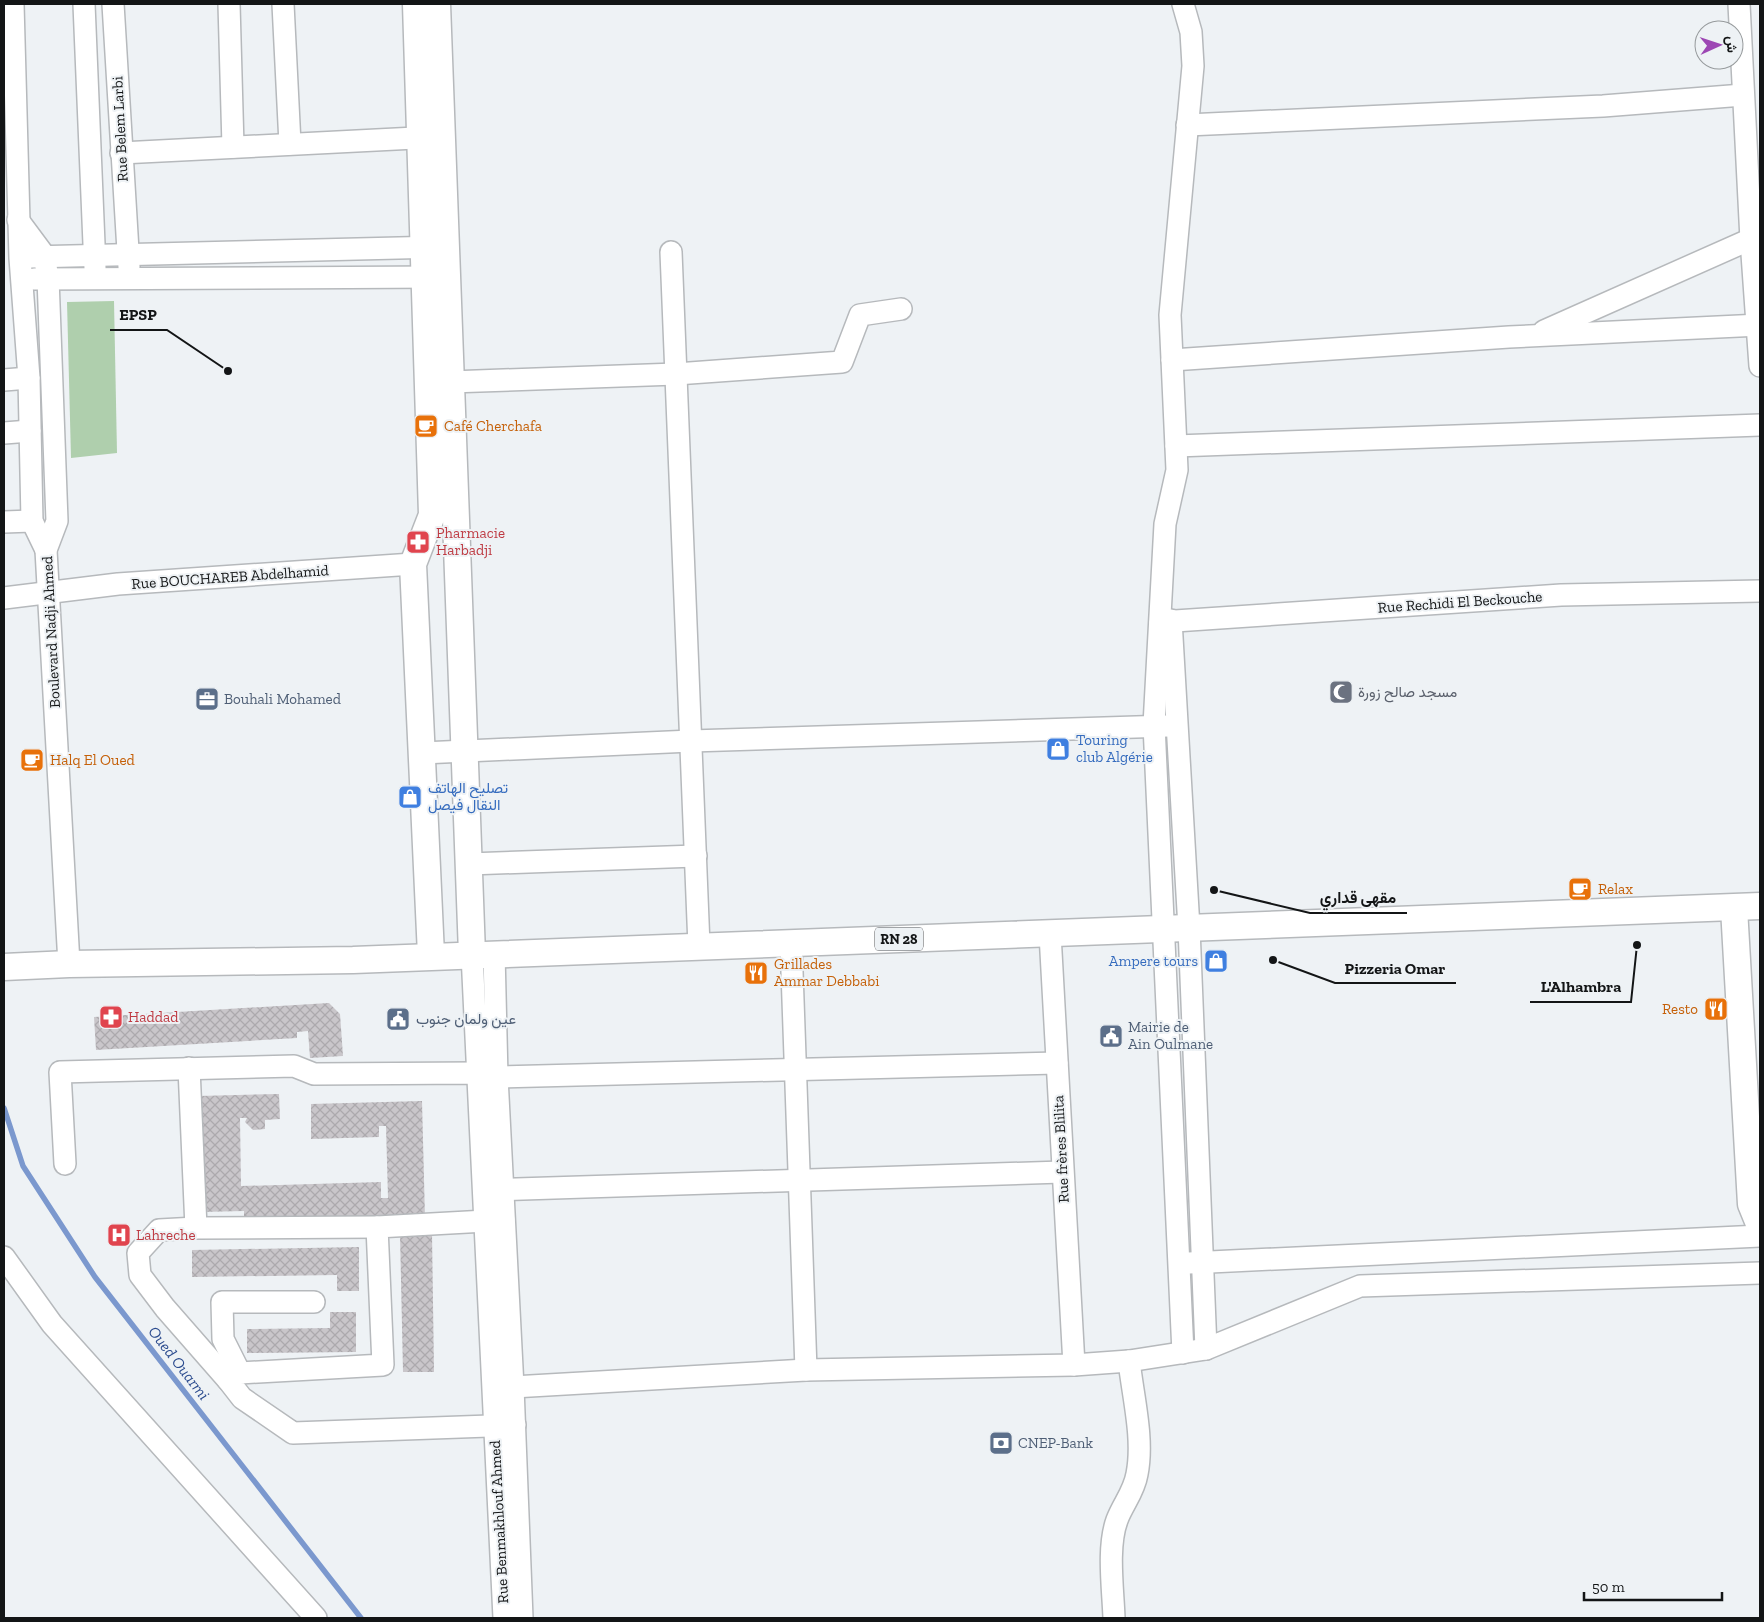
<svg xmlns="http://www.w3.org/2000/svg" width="1764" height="1622" font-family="'Zilla Slab',Vazirmatn,serif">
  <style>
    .garden { fill: #afcfad }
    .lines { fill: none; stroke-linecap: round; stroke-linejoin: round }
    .stream { stroke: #7b98ce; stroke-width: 5.5 }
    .building { fill: url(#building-cross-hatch) }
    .minor-casing { stroke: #b6b9bc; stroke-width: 24 }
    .major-casing { stroke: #b6b9bc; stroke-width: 29 }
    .minor { stroke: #fff; stroke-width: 21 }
    .major { stroke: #fff; stroke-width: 26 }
    .labels { text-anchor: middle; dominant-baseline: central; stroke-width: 4; stroke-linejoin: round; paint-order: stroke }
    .shield { fill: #eef2f5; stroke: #555759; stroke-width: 1 }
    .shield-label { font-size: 14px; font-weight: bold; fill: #131516 }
    .street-label { font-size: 15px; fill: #131516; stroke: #eef2f5 }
    .food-label { font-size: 15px; fill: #c56008; stroke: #eef2f5; text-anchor: start }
    .health-label { font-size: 15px; fill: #be3a42; stroke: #eef2f5; text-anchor: start }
    .worship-label { font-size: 15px; fill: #5b616d; stroke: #eef2f5; text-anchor: start }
    .service-label { font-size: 15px; fill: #4e5e75; stroke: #eef2f5; text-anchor: start }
    .shop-label { font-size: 15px; fill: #366cbe; stroke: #eef2f5; text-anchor: start }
    .water-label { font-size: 16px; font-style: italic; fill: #2b4b8e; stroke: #eef2f5 }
    .leader { fill: none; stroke: #131516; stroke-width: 2 }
    .callout-dot { fill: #131516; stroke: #eef2f5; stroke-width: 2 }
    .callout-label { font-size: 16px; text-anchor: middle; font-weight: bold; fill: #131516; stroke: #eef2f5; stroke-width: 4; stroke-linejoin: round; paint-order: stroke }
  </style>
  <defs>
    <pattern id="building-cross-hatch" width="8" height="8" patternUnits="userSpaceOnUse" patternTransform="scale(1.25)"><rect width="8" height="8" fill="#c9c6ca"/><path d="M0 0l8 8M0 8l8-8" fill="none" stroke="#aca9ad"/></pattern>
  </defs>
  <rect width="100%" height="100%" fill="#eef2f5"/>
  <path class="garden" d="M 114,301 L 117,453 L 71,458 L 67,302 Z"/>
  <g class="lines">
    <path class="stream" d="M 4,1108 L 23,1166 L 95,1277 L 361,1618"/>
  </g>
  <g class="building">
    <path d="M 329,1003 L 340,1014 L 343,1056 L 310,1058 L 308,1031 L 297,1032 L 297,1038 L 96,1050 L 94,1017 Z"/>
    <path d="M 279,1094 L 280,1119 L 265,1120 L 265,1129 L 253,1130 L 245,1122 L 247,1118 L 240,1118 L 241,1186 L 381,1182 L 381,1198 L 388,1198 L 386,1126 L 379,1126 L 379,1137 L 311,1139 L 311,1104 L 422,1101 L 425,1218 L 244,1223 L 244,1211 L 201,1212 L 198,1096 Z"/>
    <path d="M 432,1233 L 434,1372 L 403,1372 L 400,1234 Z"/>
    <path d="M 359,1247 L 359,1291 L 337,1291 L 337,1275 L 192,1277 L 192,1250 Z"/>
    <path d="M 330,1312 L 356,1312 L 356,1352 L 247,1353 L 247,1329 L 330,1328 Z"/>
  </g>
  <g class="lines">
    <g class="minor-casing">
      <g id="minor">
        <path d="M 13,4 L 20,258 L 29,378 L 32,521 L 46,550"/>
        <path d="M 84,4 L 95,268"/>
        <path d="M 113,4 L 129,267"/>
        <path d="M 229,4 L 233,147"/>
        <path d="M 283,4 L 290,144"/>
        <path d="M 1739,4 L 1751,240 L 1760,366"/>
        <path d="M 1187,125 L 1603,106 L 1743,95"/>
        <path d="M 121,153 L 435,137"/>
        <path d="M 18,220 L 44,255 L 48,278 L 57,521 L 46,550 L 69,964"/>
        <path d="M 671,252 L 699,946"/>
        <path d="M 30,257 L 440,247"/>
        <path d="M 34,279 L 441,277"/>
        <path d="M 1544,331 L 1760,235"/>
        <path d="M 1172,360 L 1509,337 L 1760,325"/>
        <path d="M 4,380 L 29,378"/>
        <path d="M 450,382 L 676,374 L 842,362 L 860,315 L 901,309"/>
        <path d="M 4,433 L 30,431"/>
        <path d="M 1176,446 L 1760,425"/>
        <path d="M 4,522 L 32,521"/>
        <path d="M 4,598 L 118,584 L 413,564"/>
        <path d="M 1171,620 L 1189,928 L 1206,1349"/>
        <path d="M 1160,622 L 1561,595 L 1760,591"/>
        <path d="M 422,753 L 691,741 L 1168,726"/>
        <path d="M 469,864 L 696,856"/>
        <path d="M 1050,934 L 1074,1365"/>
        <path d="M 791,943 L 806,1370"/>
        <path d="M 494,953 L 497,1077 L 513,1387 L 522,1618"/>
        <path d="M 472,954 L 504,1618"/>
        <path d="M 189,1068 L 196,1228 L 377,1227"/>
        <path d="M 65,1164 L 60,1072 L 294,1066 L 314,1074 L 477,1073 L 497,1077 L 1057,1063"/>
        <path d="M 488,1190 L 1062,1172"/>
        <path d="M 504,1220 L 377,1227 L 383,1365 L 240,1373 L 228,1380 L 242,1398 L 293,1433 L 515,1425"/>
        <path d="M 196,1228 L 159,1230 L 138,1253 L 140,1275 L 165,1308 L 228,1380"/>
        <path d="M 4,1257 L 52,1324 L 316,1618"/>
        <path d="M 1189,1263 L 1760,1236"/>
        <path d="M 1183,1353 L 1154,725 L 1165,524 L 1177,470 L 1170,315 L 1193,66 L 1191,32 L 1183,4"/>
        <path d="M 240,1373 L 223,1339 L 222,1302 L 314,1302"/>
        <path d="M 513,1387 L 806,1370 L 1074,1365 L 1129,1361 L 1206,1349 L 1360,1286 L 1760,1273"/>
        <path d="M 1114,1618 C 1113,1589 1107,1547 1117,1520 C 1123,1504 1134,1492 1137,1474 C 1144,1439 1133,1397 1129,1361"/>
      </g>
    </g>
    <g class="major-casing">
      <g id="major">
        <path d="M 416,4 L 432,515 L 413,564 L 431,955"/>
        <path d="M 437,4 L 472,954"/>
        <path d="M 1734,908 L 1751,1204 L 1760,1226"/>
        <path d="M 4,967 L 69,964 L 353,960 L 1760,906"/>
      </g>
    </g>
    <use href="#minor" class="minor"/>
    <use href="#major" class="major"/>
  </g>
  <defs>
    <g id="cafe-square" transform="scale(1.25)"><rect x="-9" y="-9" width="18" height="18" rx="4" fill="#e8710a" stroke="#eef2f5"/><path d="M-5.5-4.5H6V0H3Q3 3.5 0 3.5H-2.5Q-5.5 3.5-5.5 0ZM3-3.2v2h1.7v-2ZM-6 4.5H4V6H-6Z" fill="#fff"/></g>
    <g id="pharmacy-square" transform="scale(1.25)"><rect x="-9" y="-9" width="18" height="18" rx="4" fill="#e0444e" stroke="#eef2f5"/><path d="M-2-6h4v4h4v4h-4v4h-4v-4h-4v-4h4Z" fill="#fff"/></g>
    <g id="mosque-square" transform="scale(1.25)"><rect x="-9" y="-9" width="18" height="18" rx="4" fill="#6b7280" stroke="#eef2f5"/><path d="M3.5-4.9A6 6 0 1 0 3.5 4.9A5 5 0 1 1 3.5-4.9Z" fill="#fff"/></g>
    <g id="office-square" transform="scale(1.25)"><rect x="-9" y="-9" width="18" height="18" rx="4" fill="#5c6f8a" stroke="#eef2f5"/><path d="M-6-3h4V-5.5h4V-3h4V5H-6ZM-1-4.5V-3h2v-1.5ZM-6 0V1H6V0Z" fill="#fff"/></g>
    <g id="shop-square" transform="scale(1.25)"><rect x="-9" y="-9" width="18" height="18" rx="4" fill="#3f7fe0" stroke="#eef2f5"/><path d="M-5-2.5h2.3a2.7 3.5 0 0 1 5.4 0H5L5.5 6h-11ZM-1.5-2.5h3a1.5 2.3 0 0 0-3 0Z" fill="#fff"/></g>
    <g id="restaurant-square" transform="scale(1.25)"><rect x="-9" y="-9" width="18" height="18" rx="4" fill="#e8710a" stroke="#eef2f5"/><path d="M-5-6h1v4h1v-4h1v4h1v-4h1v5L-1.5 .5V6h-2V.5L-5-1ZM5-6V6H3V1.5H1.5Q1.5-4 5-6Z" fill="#fff"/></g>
    <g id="civic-square" transform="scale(1.25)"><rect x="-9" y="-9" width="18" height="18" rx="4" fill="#5c6f8a" stroke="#eef2f5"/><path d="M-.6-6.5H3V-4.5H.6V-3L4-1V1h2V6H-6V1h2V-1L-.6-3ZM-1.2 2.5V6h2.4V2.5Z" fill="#fff"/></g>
    <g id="hospital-square" transform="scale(1.25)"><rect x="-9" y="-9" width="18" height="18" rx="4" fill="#e0444e" stroke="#eef2f5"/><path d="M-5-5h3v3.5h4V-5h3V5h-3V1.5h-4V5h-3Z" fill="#fff"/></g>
    <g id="bank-square" transform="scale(1.25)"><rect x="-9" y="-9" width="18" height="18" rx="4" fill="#5c6f8a" stroke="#eef2f5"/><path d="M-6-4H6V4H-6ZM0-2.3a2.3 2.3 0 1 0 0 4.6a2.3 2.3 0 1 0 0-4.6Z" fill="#fff"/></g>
  </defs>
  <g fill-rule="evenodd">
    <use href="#cafe-square" x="426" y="426"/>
    <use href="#pharmacy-square" x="418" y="542"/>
    <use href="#mosque-square" x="1341" y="692"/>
    <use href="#office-square" x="207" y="699"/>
    <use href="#shop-square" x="1058" y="749"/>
    <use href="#cafe-square" x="32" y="760"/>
    <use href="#shop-square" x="410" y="797"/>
    <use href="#cafe-square" x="1580" y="889"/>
    <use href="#shop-square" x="1216" y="961"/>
    <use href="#restaurant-square" x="756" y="973"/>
    <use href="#restaurant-square" x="1716" y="1009"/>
    <use href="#pharmacy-square" x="111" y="1017"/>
    <use href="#civic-square" x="398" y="1019"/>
    <use href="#civic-square" x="1111" y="1036"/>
    <use href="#hospital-square" x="119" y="1235"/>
    <use href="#bank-square" x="1001" y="1443"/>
  </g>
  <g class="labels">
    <rect class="shield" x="875" y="927.5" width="48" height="23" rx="4"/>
    <g class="shield-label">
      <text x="899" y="939">RN 28</text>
    </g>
    <g class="street-label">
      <text transform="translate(120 129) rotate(-93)">Rue Belem Larbi</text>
      <text transform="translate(230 577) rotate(-4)">Rue BOUCHAREB Abdelhamid</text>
      <text transform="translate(1460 602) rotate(-4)">Rue Rechidi El Beckouche</text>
      <text transform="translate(51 632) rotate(-93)">Boulevard Nadji Ahmed</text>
      <text transform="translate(1061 1149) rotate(-93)">Rue frères Blilita</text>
      <text transform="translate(499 1522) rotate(-93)">Rue Benmakhlouf Ahmed</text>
    </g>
    <g class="food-label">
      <text x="444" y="426">Café Cherchafa</text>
      <text x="50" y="760">Halq El Oued</text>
      <text x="1598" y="889">Relax</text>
      <text x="774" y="964">Grillades<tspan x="774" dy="17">Ammar Debbabi</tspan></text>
      <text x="1698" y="1009" text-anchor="end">Resto</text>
    </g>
    <g class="health-label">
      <text x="436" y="533">Pharmacie<tspan x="436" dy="17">Harbadji</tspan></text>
      <text x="128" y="1017">Haddad</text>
      <text x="136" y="1235">Lahreche</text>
    </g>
    <g class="worship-label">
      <text x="1358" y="692">مسجد صالح زورة</text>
    </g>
    <g class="service-label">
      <text x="224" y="699">Bouhali Mohamed</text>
      <text x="416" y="1019">عين ولمان جنوب</text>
      <text x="1128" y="1027">Mairie de<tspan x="1128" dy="17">Ain Oulmane</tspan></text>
      <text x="1018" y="1443">CNEP-Bank</text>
    </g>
    <g class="shop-label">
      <text x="1076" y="740">Touring<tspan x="1076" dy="17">club Algérie</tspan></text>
      <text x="428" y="788">تصليح الهاتف<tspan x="428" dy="17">النقال فيصل</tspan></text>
      <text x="1198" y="961" text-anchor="end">Ampere tours</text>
    </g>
    <g class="water-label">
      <text transform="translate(179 1363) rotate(52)">Oued Ouarmi</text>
    </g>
  </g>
  <path class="leader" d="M228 371L167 330H110M1214 890L1310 913H1407M1273 960L1335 983H1456M1637 945L1631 1002H1530"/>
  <g class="callout-dot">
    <circle cx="228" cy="371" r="5"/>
    <circle cx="1214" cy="890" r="5"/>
    <circle cx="1273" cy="960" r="5"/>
    <circle cx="1637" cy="945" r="5"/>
  </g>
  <g class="callout-label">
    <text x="138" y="320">EPSP</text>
    <text x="1358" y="903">مقهى قداري</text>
    <text x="1395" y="974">Pizzeria Omar</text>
    <text x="1581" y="992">L'Alhambra</text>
  </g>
  <rect width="1764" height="1622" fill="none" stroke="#131516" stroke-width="10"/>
  <g transform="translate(1719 45) rotate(87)"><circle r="24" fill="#eef2f5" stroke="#969a9c"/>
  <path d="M0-4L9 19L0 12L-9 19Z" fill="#9d47b4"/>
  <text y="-8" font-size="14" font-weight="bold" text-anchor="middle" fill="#131516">ش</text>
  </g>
  <path d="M1584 1592v8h138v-8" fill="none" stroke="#131516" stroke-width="2.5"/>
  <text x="1592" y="1592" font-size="15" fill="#131516" stroke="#eef2f5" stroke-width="4" paint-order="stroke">50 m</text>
</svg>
